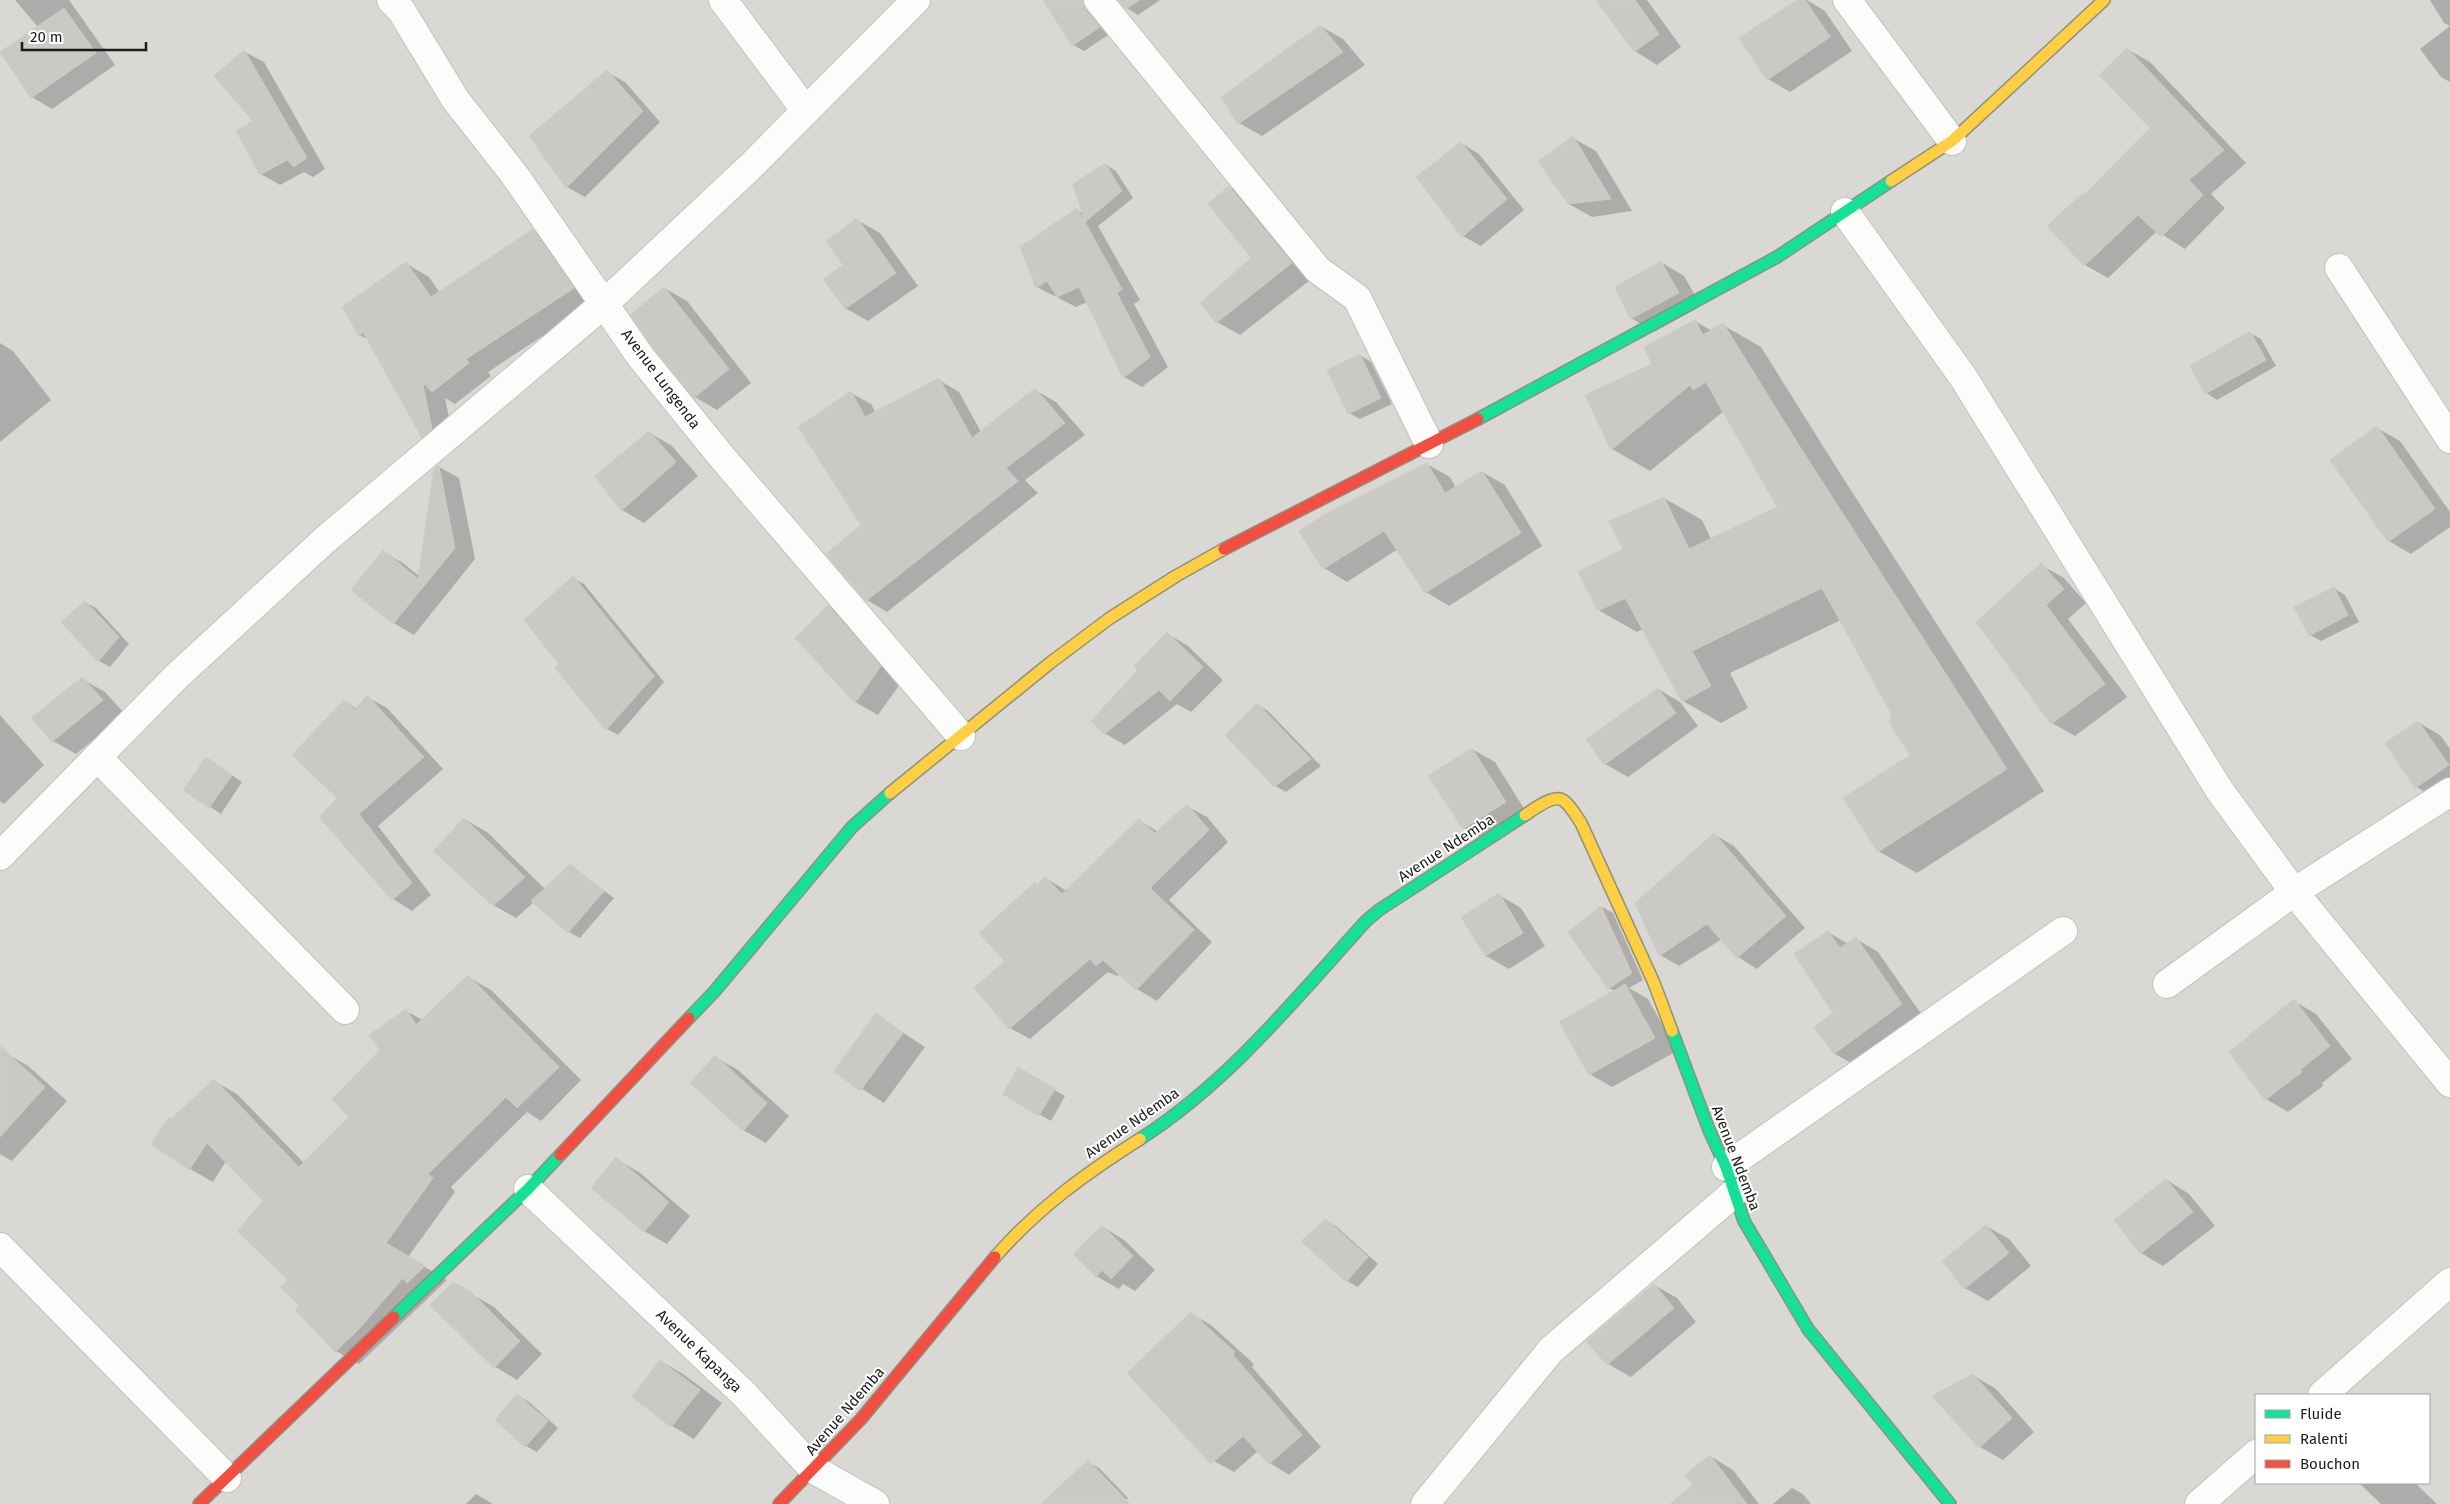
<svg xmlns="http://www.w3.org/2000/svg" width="2450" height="1504" font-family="'Fira Sans',sans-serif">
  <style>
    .residential { fill: #d9d8d5; fill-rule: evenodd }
    .shadow { fill: #0003 }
    .building { fill: #cbc9c5; stroke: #cdcbc5 }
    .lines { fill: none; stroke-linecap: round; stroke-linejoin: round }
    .street-casing { stroke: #c2c2c0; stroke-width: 30 }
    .fast-casing { stroke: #8c927e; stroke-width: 14 }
    .slow-casing { stroke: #8c927e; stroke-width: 14 }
    .jam-casing { stroke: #8c927e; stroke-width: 14 }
    .street { stroke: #fcfcfb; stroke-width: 28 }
    .fast { stroke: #16e098; stroke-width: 11 }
    .slow { stroke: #ffcf43; stroke-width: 11 }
    .jam { stroke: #f24e42; stroke-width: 11 }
    .labels { text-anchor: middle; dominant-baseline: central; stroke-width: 4; stroke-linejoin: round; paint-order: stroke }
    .street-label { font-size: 15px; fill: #1b1b1b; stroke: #fff }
  </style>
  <rect width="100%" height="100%" fill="#eae9e4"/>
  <path class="residential" d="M 0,0 L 2450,0 L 2450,1504 L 0,1504 ZM 2256,1395 L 2429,1395 L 2429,1483 L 2256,1483 Z"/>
  <g class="shadow">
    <path d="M 15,0 L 69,0 L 115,65 L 52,109 L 32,97 L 1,53 L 38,27 Z"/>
    <path d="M 1119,0 L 1160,0 L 1138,15 L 1127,8 Z"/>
    <path d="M 1597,0 L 1647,0 L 1681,47 L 1657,65 L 1635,51 Z"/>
    <path d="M 1799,0 L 1807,0 L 1825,11 L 1852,51 L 1790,92 L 1768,79 Z"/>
    <path d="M 2430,0 L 2450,0 L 2450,26 L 2444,23 Z"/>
    <path d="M 1083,1 L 1094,7 L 1110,34 L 1084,51 L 1073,45 Z"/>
    <path d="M 1320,26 L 1343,39 L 1365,65 L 1262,136 L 1239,123 L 1223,97 Z"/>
    <path d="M 2450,26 L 2450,82 L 2441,77 L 2420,49 Z"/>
    <path d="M 2127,49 L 2150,62 L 2246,163 L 2211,194 L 2225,208 L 2185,249 L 2157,231 L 2108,278 L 2085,265 L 2085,196 L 2151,128 Z"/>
    <path d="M 245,52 L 264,62 L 325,169 L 313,177 L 304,172 L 280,185 L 261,174 Z"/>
    <path d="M 607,72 L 625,82 L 660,122 L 585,197 L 567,187 Z"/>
    <path d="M 1573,138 L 1596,151 L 1632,211 L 1592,217 L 1569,204 Z"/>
    <path d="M 1461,143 L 1479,154 L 1524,210 L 1481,246 L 1463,236 Z"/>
    <path d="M 1105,164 L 1116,171 L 1133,198 L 1098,226 L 1140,300 L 1134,304 L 1168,367 L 1142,387 L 1124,377 L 1087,302 L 1076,307 L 1037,287 L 1022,247 L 1077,210 L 1083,213 Z"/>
    <path d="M 1229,187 L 1252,200 L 1314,277 L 1240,335 L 1217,322 L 1253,258 Z"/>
    <path d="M 857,220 L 880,233 L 918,286 L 868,321 L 845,308 L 845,265 Z"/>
    <path d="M 533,231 L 556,244 L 596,301 L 488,372 L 491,376 L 455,404 L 445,398 L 454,442 L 445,450 L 422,437 L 369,340 L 359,335 L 407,264 L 429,277 L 440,293 Z"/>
    <path d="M 1661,262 L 1684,276 L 1701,306 L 1654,332 L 1631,318 L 1616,288 Z"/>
    <path d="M 664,288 L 687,301 L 751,383 L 717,410 L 695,397 Z"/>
    <path d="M 1695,321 L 1712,331 L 1723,325 L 1761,347 L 1838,470 L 2044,791 L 1917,873 L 1878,851 L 1911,755 L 1894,715 L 1841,620 L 1730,673 L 1748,708 L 1721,723 L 1683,701 L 1643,629 L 1637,632 L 1598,610 L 1625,550 L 1664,498 L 1702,520 L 1711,539 L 1779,507 L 1724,411 L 1650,471 L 1612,449 L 1654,365 Z"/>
    <path d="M 2250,333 L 2261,339 L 2276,366 L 2217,400 L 2206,393 L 2192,367 Z"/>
    <path d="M 0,343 L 13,351 L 51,400 L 0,442 Z"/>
    <path d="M 1360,355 L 1371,362 L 1392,404 L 1360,419 L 1349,413 Z"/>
    <path d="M 939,380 L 959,392 L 981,432 L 1035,390 L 1056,402 L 1085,435 L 1025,480 L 1038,493 L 887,612 L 867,600 L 863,526 L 851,393 L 871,404 L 876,413 Z"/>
    <path d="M 2377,428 L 2400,441 L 2450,512 L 2450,527 L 2411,554 L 2389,541 Z"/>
    <path d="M 650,433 L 672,446 L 698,476 L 644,523 L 622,510 L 597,477 Z"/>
    <path d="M 1427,464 L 1450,477 L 1456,488 L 1482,472 L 1505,485 L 1542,546 L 1449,606 L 1426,592 L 1398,549 L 1347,582 L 1324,568 L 1301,531 Z"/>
    <path d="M 439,467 L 459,478 L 475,559 L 414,635 L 394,623 L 352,590 L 383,552 L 403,563 L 419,576 Z"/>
    <path d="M 2041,565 L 2064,578 L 2086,603 L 2068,619 L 2127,697 L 2075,736 L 2052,723 L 1977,622 Z"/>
    <path d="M 573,578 L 584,584 L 664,682 L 618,735 L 607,729 L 557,668 L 561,664 Z"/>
    <path d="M 2334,588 L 2345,595 L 2359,622 L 2321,641 L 2310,635 Z"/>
    <path d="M 85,602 L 96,608 L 129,644 L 110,667 L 99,661 L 63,622 Z"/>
    <path d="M 829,607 L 851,620 L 903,680 L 878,715 L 855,702 Z"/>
    <path d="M 1168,634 L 1188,646 L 1223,680 L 1191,712 L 1177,704 L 1125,745 L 1104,733 L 1139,670 Z"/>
    <path d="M 82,679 L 105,692 L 125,714 L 76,754 L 53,741 Z"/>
    <path d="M 1658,689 L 1680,702 L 1698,726 L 1628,777 L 1605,764 Z"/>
    <path d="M 367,697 L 387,708 L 443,769 L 378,826 L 431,895 L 412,911 L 393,899 L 321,817 L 339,798 L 344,701 L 357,709 Z"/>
    <path d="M 1257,705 L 1268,711 L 1321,766 L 1286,792 L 1275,786 Z"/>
    <path d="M 0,715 L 44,765 L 4,804 L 0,801 Z"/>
    <path d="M 2418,722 L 2441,736 L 2450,749 L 2450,793 L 2439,800 L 2416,787 Z"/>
    <path d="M 1472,749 L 1495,762 L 1528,815 L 1487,841 L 1464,828 Z"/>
    <path d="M 207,759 L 242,782 L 221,814 L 185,790 Z"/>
    <path d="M 1187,806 L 1207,817 L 1228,842 L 1169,900 L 1212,942 L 1157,1001 L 1137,989 L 1120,974 L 1117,976 L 1108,972 L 1030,1039 L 1010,1028 L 976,989 L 1007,962 L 1035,884 L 1038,886 L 1045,878 L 1067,891 L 1139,820 L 1158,832 Z"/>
    <path d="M 464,819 L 487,832 L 545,889 L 570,866 L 614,898 L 580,938 L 569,932 L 534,902 L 516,918 L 493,905 Z"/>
    <path d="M 1715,835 L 1734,846 L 1805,928 L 1757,969 L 1738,957 L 1722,939 L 1679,966 L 1660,955 Z"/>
    <path d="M 1499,895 L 1521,908 L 1545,946 L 1509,969 L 1486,956 L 1463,917 Z"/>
    <path d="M 1602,907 L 1613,913 L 1643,980 L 1629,988 L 1648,999 L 1677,1051 L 1612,1087 L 1590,1074 L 1615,991 L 1609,988 L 1569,932 Z"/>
    <path d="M 1828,932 L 1848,944 L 1856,939 L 1878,952 L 1924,1018 L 1858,1067 L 1835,1054 L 1816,1027 L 1835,1013 Z"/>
    <path d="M 468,977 L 491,990 L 581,1080 L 541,1121 L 527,1112 L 451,1187 L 455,1192 L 408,1257 L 447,1280 L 359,1364 L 336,1351 L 301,1305 L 290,1280 L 265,1201 L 226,1161 L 213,1182 L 190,1169 L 171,1121 L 214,1081 L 237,1094 L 304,1163 L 351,1117 L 382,1050 L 406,1011 L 423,1020 Z"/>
    <path d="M 2294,1001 L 2316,1014 L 2352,1059 L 2322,1083 L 2323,1086 L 2288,1112 L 2266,1099 Z"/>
    <path d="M 876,1015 L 925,1047 L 884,1103 L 835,1071 Z"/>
    <path d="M 6,1053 L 28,1066 L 67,1101 L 12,1161 L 0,1154 L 0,1059 Z"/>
    <path d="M 715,1057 L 738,1070 L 789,1116 L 766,1143 L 743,1130 Z"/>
    <path d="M 1018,1069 L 1065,1096 L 1051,1121 L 1004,1094 Z"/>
    <path d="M 616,1159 L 639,1172 L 690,1216 L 667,1244 L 644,1231 Z"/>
    <path d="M 2167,1180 L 2189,1194 L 2215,1226 L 2163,1266 L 2141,1253 Z"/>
    <path d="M 1326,1220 L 1337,1227 L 1378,1264 L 1358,1287 L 1347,1281 Z"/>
    <path d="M 1102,1226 L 1124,1240 L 1155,1270 L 1135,1291 L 1123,1284 L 1119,1289 L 1096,1276 Z"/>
    <path d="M 1986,1226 L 2009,1239 L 2031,1266 L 1988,1301 L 1965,1288 L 1943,1261 Z"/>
    <path d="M 454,1284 L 494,1307 L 542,1354 L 517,1380 L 494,1366 Z"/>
    <path d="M 1654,1285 L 1677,1298 L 1696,1322 L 1631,1377 L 1608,1364 L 1588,1341 Z"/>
    <path d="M 1191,1314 L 1211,1325 L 1254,1364 L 1252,1367 L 1321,1447 L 1289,1475 L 1270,1463 L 1258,1451 L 1234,1472 L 1214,1461 Z"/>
    <path d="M 661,1361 L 683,1374 L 722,1403 L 694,1439 L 672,1426 L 634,1397 Z"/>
    <path d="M 1973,1375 L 1996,1389 L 2034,1432 L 2003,1460 L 1980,1447 L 1934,1397 Z"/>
    <path d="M 518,1395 L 529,1402 L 558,1428 L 537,1452 L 526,1446 Z"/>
    <path d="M 1710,1456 L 1733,1470 L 1759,1504 L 1672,1504 L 1695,1485 Z"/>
    <path d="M 1088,1462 L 1099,1468 L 1128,1498 L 1122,1504 L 1074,1504 Z"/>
    <path d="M 2359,1483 L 2415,1483 L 2437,1504 L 2381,1504 Z"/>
    <path d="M 1792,1488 L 1803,1494 L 1811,1504 L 1773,1504 Z"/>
    <path d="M 476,1494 L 493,1504 L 466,1504 Z"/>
  </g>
  <g class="building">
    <path d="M 1043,0 L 1083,0 L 1086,10 L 1100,27 L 1072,46 Z"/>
    <path d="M 1118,0 L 1140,0 L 1126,9 Z"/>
    <path d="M 1596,0 L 1635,0 L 1659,34 L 1634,52 Z"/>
    <path d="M 1797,0 L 1805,0 L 1830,37 L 1767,80 L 1739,38 Z"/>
    <path d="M 64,8 L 96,53 L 31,98 L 0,52 Z"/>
    <path d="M 1320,25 L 1343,52 L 1238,124 L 1221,97 Z"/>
    <path d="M 2127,48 L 2224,150 L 2189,180 L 2203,195 L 2161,237 L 2138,215 L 2084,266 L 2047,226 L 2083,193 L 2084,195 L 2150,128 L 2099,75 Z"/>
    <path d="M 244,50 L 307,158 L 294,167 L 287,160 L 260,175 L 236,131 L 253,121 L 214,76 Z"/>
    <path d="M 607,70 L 643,111 L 566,188 L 529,136 Z"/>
    <path d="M 1573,136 L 1611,199 L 1568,204 L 1538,161 Z"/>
    <path d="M 1461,142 L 1507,199 L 1462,237 L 1416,177 Z"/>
    <path d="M 1105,163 L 1122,191 L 1085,222 L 1073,184 Z"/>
    <path d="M 1229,186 L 1292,263 L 1216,323 L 1200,303 L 1251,258 L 1208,204 Z"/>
    <path d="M 1077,208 L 1122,289 L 1117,293 L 1150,357 L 1123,378 L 1079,287 L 1057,297 L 1047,281 L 1036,288 L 1020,247 Z"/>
    <path d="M 857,218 L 896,273 L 845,309 L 823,279 L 843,265 L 826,241 Z"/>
    <path d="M 533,229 L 574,288 L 466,359 L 469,363 L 432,392 L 425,384 L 423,385 L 432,429 L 422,438 L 363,332 L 359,336 L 342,307 L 406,262 L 431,297 Z"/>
    <path d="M 1661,261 L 1679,293 L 1630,319 L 1615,287 Z"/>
    <path d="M 664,287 L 729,369 L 694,398 L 653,347 L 630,315 Z"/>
    <path d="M 1695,320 L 1703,335 L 1723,323 L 1800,447 L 2007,769 L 1878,852 L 1843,798 L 1910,755 L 1889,722 L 1892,715 L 1822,588 L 1692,651 L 1711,686 L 1682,702 L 1625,598 L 1598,611 L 1578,572 L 1623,549 L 1609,521 L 1664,497 L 1689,549 L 1777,507 L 1706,382 L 1693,390 L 1690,385 L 1611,450 L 1585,395 L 1652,364 L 1644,347 Z"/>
    <path d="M 2250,331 L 2266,360 L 2205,394 L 2190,366 Z"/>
    <path d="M 1360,354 L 1381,398 L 1348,414 L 1327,370 Z"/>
    <path d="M 939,378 L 972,438 L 1035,388 L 1065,423 L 1006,468 L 1018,481 L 866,601 L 826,554 L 861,525 L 798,427 L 851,391 L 865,417 Z"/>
    <path d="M 2377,426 L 2435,509 L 2388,542 L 2330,460 Z"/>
    <path d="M 649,431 L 676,462 L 621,511 L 595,476 Z"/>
    <path d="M 1427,463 L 1445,493 L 1482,471 L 1521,533 L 1425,593 L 1384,531 L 1323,569 L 1299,531 L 1327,513 Z"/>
    <path d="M 437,466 L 439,466 L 455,548 L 393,624 L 351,590 L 383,550 L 418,579 L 434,468 Z"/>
    <path d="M 2041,563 L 2064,589 L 2046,605 L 2105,684 L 2051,724 L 1976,622 Z"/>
    <path d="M 573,576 L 654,676 L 606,730 L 555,668 L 559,664 L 524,620 Z"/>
    <path d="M 2334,587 L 2348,615 L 2309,636 L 2294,607 Z"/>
    <path d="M 85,601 L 119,637 L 98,662 L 61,622 Z"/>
    <path d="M 828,605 L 881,666 L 855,703 L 795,638 Z"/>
    <path d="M 1167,632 L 1203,667 L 1170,701 L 1159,690 L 1104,734 L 1091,721 L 1138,670 L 1134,666 Z"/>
    <path d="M 82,677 L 103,700 L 52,742 L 31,718 Z"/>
    <path d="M 1658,688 L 1676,713 L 1604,765 L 1586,739 Z"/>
    <path d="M 367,695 L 424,757 L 359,814 L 412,883 L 392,900 L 319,817 L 337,798 L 292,755 L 344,700 L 355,710 Z"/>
    <path d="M 1257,703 L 1311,759 L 1274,787 L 1225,735 Z"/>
    <path d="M 2418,721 L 2449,765 L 2415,788 L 2385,743 Z"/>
    <path d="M 1472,748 L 1506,802 L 1463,829 L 1428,776 Z"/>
    <path d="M 206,757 L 232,775 L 209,808 L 183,790 Z"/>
    <path d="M 1187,804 L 1209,830 L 1150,888 L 1194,930 L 1136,990 L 1103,960 L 1096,966 L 1090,959 L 1009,1029 L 974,988 L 1005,961 L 979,933 L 1035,882 L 1037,885 L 1045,877 L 1062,894 L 1139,819 L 1155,833 Z"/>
    <path d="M 464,818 L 525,877 L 493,906 L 433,851 Z"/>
    <path d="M 1714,833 L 1786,916 L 1737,958 L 1707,924 L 1659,956 L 1635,903 Z"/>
    <path d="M 570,864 L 604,891 L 568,933 L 531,901 Z"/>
    <path d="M 1499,893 L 1523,933 L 1485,956 L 1461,917 Z"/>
    <path d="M 1601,906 L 1632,973 L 1608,989 L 1568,932 Z"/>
    <path d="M 1828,931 L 1840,948 L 1856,937 L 1902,1004 L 1834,1054 L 1814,1027 L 1833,1013 L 1794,954 Z"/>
    <path d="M 468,975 L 559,1067 L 517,1108 L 506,1097 L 428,1174 L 433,1178 L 386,1243 L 425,1266 L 407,1283 L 403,1278 L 358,1330 L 335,1352 L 295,1310 L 299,1305 L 280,1287 L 288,1280 L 237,1231 L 263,1201 L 207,1143 L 189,1170 L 151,1144 L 168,1118 L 171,1119 L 214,1079 L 299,1167 L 349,1117 L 332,1099 L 380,1050 L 369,1035 L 406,1009 L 416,1025 Z"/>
    <path d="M 1625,984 L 1655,1038 L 1589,1075 L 1559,1022 Z"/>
    <path d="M 2294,999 L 2330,1046 L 2300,1070 L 2302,1072 L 2265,1100 L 2229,1052 Z"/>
    <path d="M 876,1013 L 903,1033 L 860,1091 L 834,1071 Z"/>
    <path d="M 0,1046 L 45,1087 L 0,1137 Z"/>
    <path d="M 715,1055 L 767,1103 L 743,1131 L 690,1083 Z"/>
    <path d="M 1018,1067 L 1055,1089 L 1039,1116 L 1003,1094 Z"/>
    <path d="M 616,1157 L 669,1202 L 644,1232 L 591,1188 Z"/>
    <path d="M 2166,1179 L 2193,1212 L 2140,1254 L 2114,1220 Z"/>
    <path d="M 1326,1219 L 1368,1257 L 1346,1282 L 1301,1241 Z"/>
    <path d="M 1102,1225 L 1133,1256 L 1111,1279 L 1102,1270 L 1096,1277 L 1073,1254 Z"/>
    <path d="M 1986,1225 L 2009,1253 L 1964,1289 L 1942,1261 Z"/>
    <path d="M 453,1282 L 471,1292 L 520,1341 L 494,1368 L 430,1305 Z"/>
    <path d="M 1654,1284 L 1674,1308 L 1607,1365 L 1586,1341 Z"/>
    <path d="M 1191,1312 L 1235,1352 L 1233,1355 L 1302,1435 L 1269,1464 L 1243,1436 L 1211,1464 L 1127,1373 Z"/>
    <path d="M 660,1360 L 700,1390 L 671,1427 L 632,1397 Z"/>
    <path d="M 1973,1374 L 2012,1418 L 1979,1448 L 1932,1396 Z"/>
    <path d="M 517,1394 L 548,1421 L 525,1447 L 495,1420 Z"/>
    <path d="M 1710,1455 L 1747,1504 L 1670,1504 L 1693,1485 L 1685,1475 Z"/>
    <path d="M 1088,1460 L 1130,1504 L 1041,1504 Z"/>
  </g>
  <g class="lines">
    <g class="street-casing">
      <g id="street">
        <path d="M 391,0 L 401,10 L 455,99 L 516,177 L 640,356 L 721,456 L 961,736"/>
        <path d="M 723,0 L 806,111"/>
        <path d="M 1098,0 L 1318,270 L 1357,298 L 1429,444"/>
        <path d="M 1847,0 L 1952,141"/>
        <path d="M 1845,212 L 1963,377 L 2220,791 L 2294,892 L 2450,1083"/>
        <path d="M 2339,268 L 2450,439"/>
        <path d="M 97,757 L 345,1010"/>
        <path d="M 0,856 L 177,676 L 326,539 L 605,303 L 750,167 L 916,0"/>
        <path d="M 2167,984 L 2294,892 L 2450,792"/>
        <path d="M 1726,1167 L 2063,931"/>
        <path d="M 528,1189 L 744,1394 L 813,1469 L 875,1504"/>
        <path d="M 0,1247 L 227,1478"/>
        <path d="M 2322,1395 L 2450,1282"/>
        <path d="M 1425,1504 L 1551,1350 L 1734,1193"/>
        <path d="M 2199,1504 L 2256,1454"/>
      </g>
    </g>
    <g class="fast-casing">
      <g id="fast">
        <path d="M 1478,419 L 1777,257 L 1891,181"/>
        <path d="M 689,1018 L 714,992 L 852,827 L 890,793"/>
        <path d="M 1672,1031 L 1709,1130 L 1726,1167 L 1744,1221 L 1808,1329 L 1950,1504"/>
        <path d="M 1140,1139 C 1229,1082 1296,998 1366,921 L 1379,910 L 1525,815"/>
        <path d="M 394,1317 L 528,1189 L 560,1155"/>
      </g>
    </g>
    <g class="slow-casing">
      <g id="slow">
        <path d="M 1891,181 L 1952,141 L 2104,0"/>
        <path d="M 890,793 L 1050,663 L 1110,618 L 1176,576 L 1224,549"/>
        <path d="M 1525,815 C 1534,809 1555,793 1564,801 C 1571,806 1576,816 1581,823 L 1654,983 L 1672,1031"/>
        <path d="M 995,1257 C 1039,1207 1085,1174 1140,1139"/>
      </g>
    </g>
    <g class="jam-casing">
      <g id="jam">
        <path d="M 1224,549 L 1478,419"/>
        <path d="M 560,1155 L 689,1018"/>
        <path d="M 199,1504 L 394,1317"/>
        <path d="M 779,1504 L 861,1419 L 995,1257"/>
      </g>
    </g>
    <use href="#street" class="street"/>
    <use href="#fast" class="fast"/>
    <use href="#slow" class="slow"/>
    <use href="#jam" class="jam"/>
  </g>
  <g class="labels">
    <g class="street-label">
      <text transform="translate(661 379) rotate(53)">Avenue Lungenda</text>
      <text transform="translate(1446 848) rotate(-33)">Avenue Ndemba</text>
      <text transform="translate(1132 1123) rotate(-35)">Avenue Ndemba</text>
      <text transform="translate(1736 1158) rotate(69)">Avenue Ndemba</text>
      <text transform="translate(699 1351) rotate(44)">Avenue Kapanga</text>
      <text transform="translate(845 1411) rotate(-49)">Avenue Ndemba</text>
    </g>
  </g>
  <rect x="2255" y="1394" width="175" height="90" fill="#ffffff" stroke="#a4a4a4"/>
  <rect x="2265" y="1410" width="25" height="8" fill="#16e098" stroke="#a4a4a4"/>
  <text x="2300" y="1419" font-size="15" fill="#1b1b1b">Fluide</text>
  <rect x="2265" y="1435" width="25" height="8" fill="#ffcf43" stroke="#a4a4a4"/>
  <text x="2300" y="1444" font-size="15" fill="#1b1b1b">Ralenti</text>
  <rect x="2265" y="1460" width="25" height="8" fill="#f24e42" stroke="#a4a4a4"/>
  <text x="2300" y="1469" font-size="15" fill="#1b1b1b">Bouchon</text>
  <path d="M22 42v8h124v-8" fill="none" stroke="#1b1b1b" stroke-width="2.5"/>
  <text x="30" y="42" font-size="15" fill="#1b1b1b" stroke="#ffffff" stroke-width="4" paint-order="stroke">20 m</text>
</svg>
